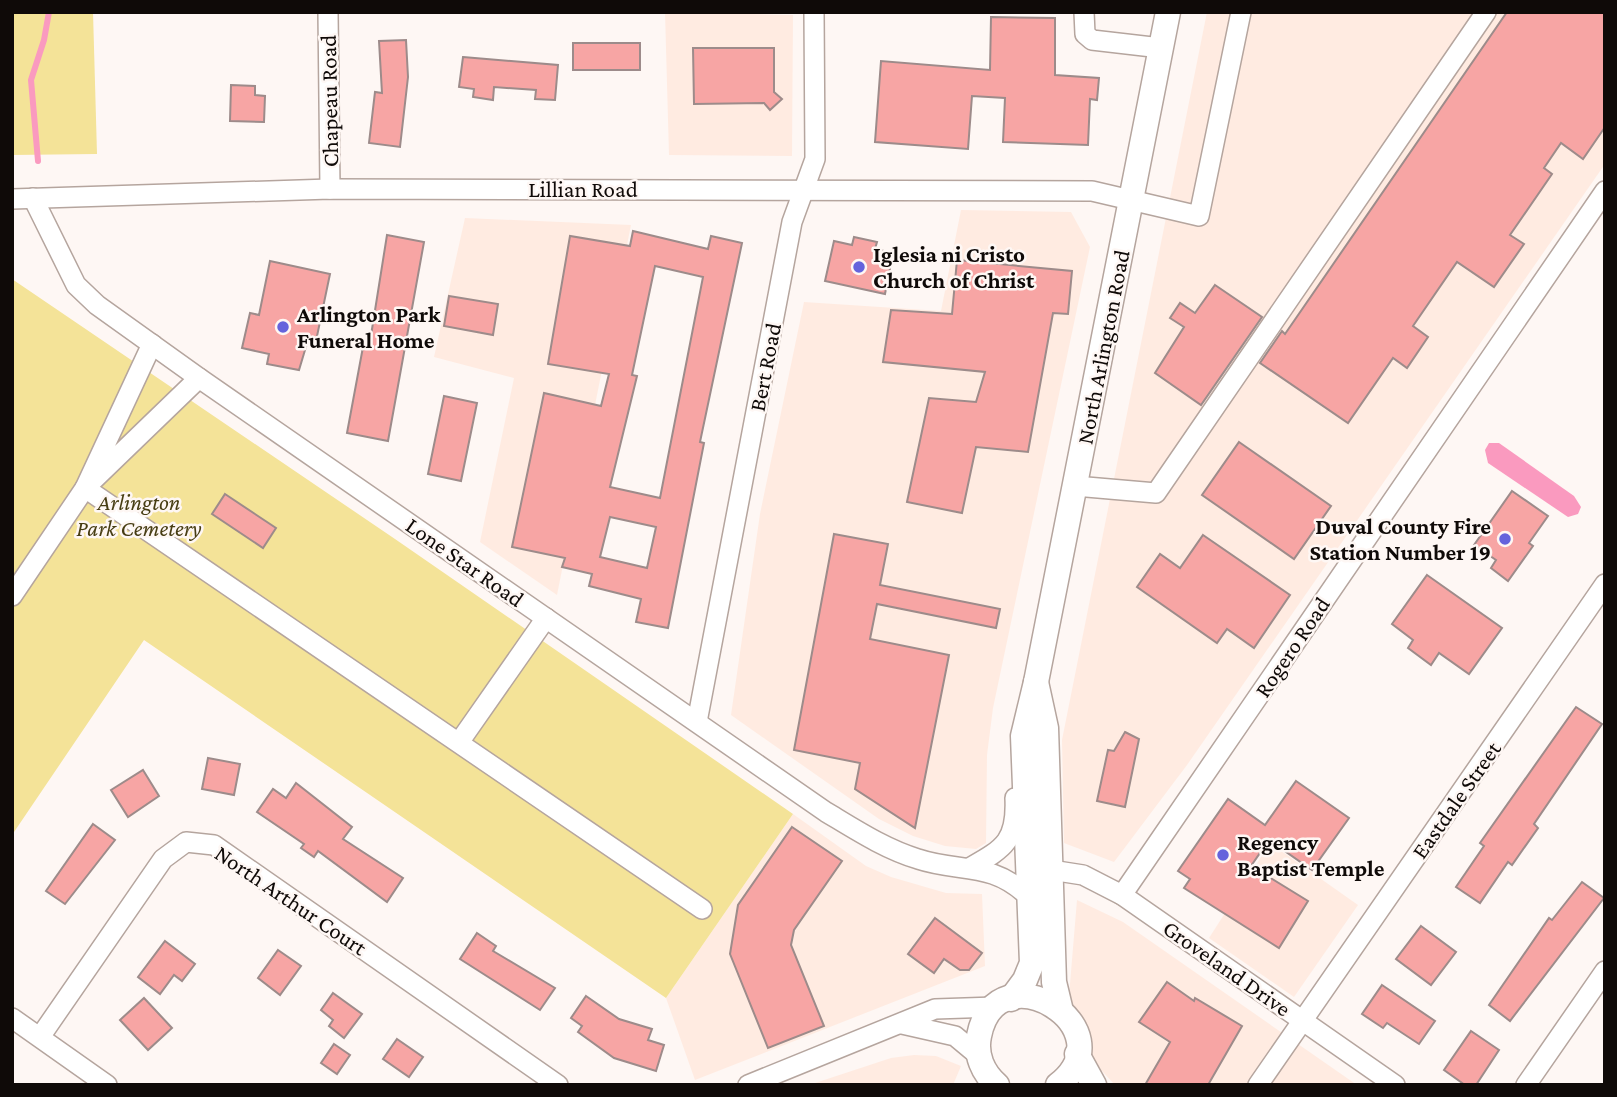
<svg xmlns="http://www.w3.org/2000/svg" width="1617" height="1097" font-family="'Crimson Pro',serif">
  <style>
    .built { fill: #ffebe1 }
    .green { fill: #f4e398 }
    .water { fill: #fa9abf }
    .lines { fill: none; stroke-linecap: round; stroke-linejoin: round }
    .stream { stroke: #fa9abf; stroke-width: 6 }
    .building { fill: #f7a5a4; stroke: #9d8b8a; stroke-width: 2; fill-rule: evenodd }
    .minor-casing { stroke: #b5a59e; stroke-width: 22 }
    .major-casing { stroke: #b5a59e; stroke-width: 27 }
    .minor { stroke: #fff; stroke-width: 19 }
    .major { stroke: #fff; stroke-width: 24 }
    .poi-dot { fill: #6563dc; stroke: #fef7f4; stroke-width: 2.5 }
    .labels { text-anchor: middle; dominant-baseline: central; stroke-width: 5; stroke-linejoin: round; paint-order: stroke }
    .street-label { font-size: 23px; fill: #0f0a08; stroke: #fef7f4 }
    .poi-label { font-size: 23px; font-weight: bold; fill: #0f0a08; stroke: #fef7f4; text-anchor: start }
    .park-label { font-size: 23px; font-style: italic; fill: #473d13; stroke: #fef7f4 }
  </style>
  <rect width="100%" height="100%" fill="#fef7f4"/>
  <g class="built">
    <path d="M 665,12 L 793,15 L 792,156 L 669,155 Z"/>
    <path d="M 1207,12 L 1605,12 L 1605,164 L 1187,765 L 1114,862 L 1064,843 L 1062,740 Z"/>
    <path d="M 961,210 L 1071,212 L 1090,247 L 993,708 L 987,755 L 986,843 L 976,849 L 945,846 L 913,836 L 879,819 L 731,715 L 760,514 L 804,302 L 941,311 Z"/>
    <path d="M 465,218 L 631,225 L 557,595 L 480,542 L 514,378 L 434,357 Z"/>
    <path d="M 793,814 L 866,866 L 891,877 L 946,893 L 982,894 L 985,966 L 695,1080 L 666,998 Z"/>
    <path d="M 1270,843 L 1358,905 L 1294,997 L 1209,938 Z"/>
    <path d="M 1077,900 L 1123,922 L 1357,1085 L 1115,1085 L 1102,1071 L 1065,1044 Z"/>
    <path d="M 914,1055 L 936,1056 L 961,1066 L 953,1085 L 809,1085 L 891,1058 Z"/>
  </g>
  <g class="green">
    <path d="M 12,12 L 93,12 L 97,154 L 12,155 Z"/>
    <path d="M 12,279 L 395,539 L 793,814 L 666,998 L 144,640 L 12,835 Z"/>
  </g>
  <path class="water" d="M 1489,443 L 1499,443 L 1574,496 L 1581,507 L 1578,514 L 1568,517 L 1488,463 L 1485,450 Z"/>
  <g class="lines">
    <path class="stream" d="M 38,161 L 31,80 L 44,40 L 49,12"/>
  </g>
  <g class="building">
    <path d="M 1507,12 L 1605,12 L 1605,127 L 1583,159 L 1561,143 L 1544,168 L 1552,174 L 1510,235 L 1524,244 L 1494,287 L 1457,262 L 1413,326 L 1428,337 L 1407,368 L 1393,358 L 1348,423 L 1260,363 L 1282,331 L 1285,334 Z"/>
    <path d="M 991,17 L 1055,18 L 1055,75 L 1099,78 L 1097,100 L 1090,99 L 1088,145 L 1003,142 L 1005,98 L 972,96 L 968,149 L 875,142 L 881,61 L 990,70 Z"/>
    <path d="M 406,40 L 408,77 L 400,147 L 369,143 L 375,92 L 382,93 L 379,41 Z"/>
    <rect x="573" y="43" width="67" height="27"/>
    <path d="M 693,48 L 774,48 L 774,92 L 782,99 L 770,110 L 764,103 L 694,104 Z"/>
    <path d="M 463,57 L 558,65 L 555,100 L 535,99 L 536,90 L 494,87 L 493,100 L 473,97 L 474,89 L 459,87 Z"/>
    <path d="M 231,85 L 255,86 L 255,95 L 265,96 L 264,122 L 230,121 Z"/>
    <path d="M 633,231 L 708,249 L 711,236 L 742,243 L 700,442 L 704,443 L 668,628 L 636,622 L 641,599 L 589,586 L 592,574 L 562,567 L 565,558 L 512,547 L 544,393 L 601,406 L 609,374 L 548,364 L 570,236 L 630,246 ZM 655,266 L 703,277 L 660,498 L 610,487 L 637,376 L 632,375 ZM 610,517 L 656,527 L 647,568 L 600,557 Z"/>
    <path d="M 387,235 L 424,242 L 388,441 L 347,433 L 363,347 L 369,348 Z"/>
    <path d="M 854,237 L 877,242 L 875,249 L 893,253 L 885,294 L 825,281 L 834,241 L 852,245 Z"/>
    <path d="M 957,260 L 1072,271 L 1068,314 L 1053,313 L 1028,452 L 976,447 L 962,513 L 907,502 L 929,398 L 976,402 L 985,372 L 883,362 L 891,310 L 952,314 Z"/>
    <path d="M 270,261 L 330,274 L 316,341 L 308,340 L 299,370 L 267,364 L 269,354 L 242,348 L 250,313 L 259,315 Z"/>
    <path d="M 1215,285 L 1262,317 L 1201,405 L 1155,373 L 1184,327 L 1170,318 L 1180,303 L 1195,313 Z"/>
    <path d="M 449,296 L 498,304 L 493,335 L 444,326 Z"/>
    <path d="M 444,396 L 477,403 L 461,481 L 428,474 Z"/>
    <path d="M 1239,442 L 1331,506 L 1294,559 L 1202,495 Z"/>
    <path d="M 1512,491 L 1548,516 L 1529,543 L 1533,546 L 1508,581 L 1491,568 L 1496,560 L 1474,545 Z"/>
    <path d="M 225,494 L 276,528 L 263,548 L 212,514 Z"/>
    <path d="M 834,534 L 888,544 L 880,585 L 1000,609 L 996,628 L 877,604 L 870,639 L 949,655 L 915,828 L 855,789 L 860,763 L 794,750 Z"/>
    <path d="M 1203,535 L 1290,595 L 1254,648 L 1227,629 L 1217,643 L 1137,587 L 1160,554 L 1180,568 Z"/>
    <path d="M 1427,575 L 1502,628 L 1469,674 L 1439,653 L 1431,665 L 1408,648 L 1413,640 L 1392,624 Z"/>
    <path d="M 1576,707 L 1602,724 L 1534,824 L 1538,828 L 1512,865 L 1508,862 L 1480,903 L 1456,887 L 1484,846 L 1480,843 Z"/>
    <path d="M 1125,732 L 1139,739 L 1125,807 L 1097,801 L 1108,750 L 1114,751 Z"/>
    <path d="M 208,758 L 240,764 L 234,795 L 202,789 Z"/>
    <path d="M 143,770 L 159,796 L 128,817 L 111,790 Z"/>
    <path d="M 1296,781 L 1349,818 L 1312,870 L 1269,840 L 1251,866 L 1308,901 L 1279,948 L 1184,888 L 1190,879 L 1178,871 L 1228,799 L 1265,825 Z"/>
    <path d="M 296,783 L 352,827 L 343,839 L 403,878 L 387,902 L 318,851 L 314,857 L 301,848 L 304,844 L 257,812 L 273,789 L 286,798 Z"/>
    <path d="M 93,824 L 115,840 L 65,904 L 46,891 Z"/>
    <path d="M 792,827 L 842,861 L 794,930 L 791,945 L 824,1026 L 768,1048 L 730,954 L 738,905 Z"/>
    <path d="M 1582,882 L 1604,898 L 1510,1021 L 1489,1005 L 1549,918 L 1552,920 Z"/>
    <path d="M 935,918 L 982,953 L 969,970 L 960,970 L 944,959 L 934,973 L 908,954 Z"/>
    <path d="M 1421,926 L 1456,952 L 1431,985 L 1396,959 Z"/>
    <path d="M 477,933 L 496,946 L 493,951 L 555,988 L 540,1010 L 460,959 Z"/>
    <path d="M 165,941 L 195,964 L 182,981 L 174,975 L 160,994 L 138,977 Z"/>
    <path d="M 278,950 L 301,966 L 280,995 L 258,978 Z"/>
    <path d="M 1167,982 L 1194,1001 L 1195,998 L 1242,1026 L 1208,1085 L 1145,1085 L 1170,1042 L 1139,1022 Z"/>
    <path d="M 1382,985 L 1435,1021 L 1419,1044 L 1387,1023 L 1383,1028 L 1362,1014 Z"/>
    <path d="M 333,993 L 362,1014 L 344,1038 L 329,1026 L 333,1020 L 321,1010 Z"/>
    <path d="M 586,996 L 619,1019 L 652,1029 L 648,1040 L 664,1045 L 656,1071 L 614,1058 L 578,1032 L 582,1026 L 571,1018 Z"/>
    <path d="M 144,998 L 172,1028 L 148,1050 L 120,1020 Z"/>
    <path d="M 1471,1031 L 1499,1050 L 1476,1085 L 1465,1085 L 1444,1070 Z"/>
    <path d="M 397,1039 L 423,1057 L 409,1077 L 383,1059 Z"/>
    <path d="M 334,1044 L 350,1055 L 337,1074 L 321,1063 Z"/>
  </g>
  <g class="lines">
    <g class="minor-casing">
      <g id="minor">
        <path d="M 328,12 L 330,189"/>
        <path d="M 1084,12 L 1085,34 L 1092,40 L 1161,48"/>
        <path d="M 33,198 L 76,285 L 97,305 L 199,378 L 826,812 C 856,830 885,849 918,859 C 960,873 991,861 1028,896"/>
        <path d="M 12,199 L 330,189 L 1092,191 L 1199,216 L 1241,12"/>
        <path d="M 152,344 L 85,488 L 199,378"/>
        <path d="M 1075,486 L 1156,493 L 1486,12"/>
        <path d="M 12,596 L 85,488 L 702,909"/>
        <path d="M 697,722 L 792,222 L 815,159 L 814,12"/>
        <path d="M 460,741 L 546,618"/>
        <path d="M 971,867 C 1005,848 1017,840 1015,798"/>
        <path d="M 1051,870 L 1083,875 L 1122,895 L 1395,1085"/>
        <path d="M 1122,895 L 1605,191"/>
        <path d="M 12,1018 L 107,1085"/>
        <path d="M 902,1024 L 955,1036 L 979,1056"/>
        <path d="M 40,1037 L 163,859 L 186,842 L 214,845 L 558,1085"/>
        <path d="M 748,1085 L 935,1009 L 995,1007"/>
        <path d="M 1258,1085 L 1605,584"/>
        <path d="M 1526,1085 L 1605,971"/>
      </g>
    </g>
    <g class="major-casing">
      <g id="major">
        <path d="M 1036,682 L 1046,728 L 1054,982 L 1060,1007"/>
        <path d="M 1011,999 L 1025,980 L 1032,963 L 1023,736 L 1036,682 L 1168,12"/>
        <path d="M 1077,1054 L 1094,1085"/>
        <path d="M 997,1085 C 983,1073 975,1055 979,1036 C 996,946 1131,1028 1058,1085"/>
      </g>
    </g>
    <use href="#minor" class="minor"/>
    <use href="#major" class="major"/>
  </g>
  <g class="poi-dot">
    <circle cx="859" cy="267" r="7"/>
    <circle cx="283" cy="327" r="7"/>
    <circle cx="1505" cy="539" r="7"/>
    <circle cx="1223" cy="855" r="7"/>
  </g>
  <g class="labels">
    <g class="street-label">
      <text transform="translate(329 101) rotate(-91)">Chapeau Road</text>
      <text x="583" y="189">Lillian Road</text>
      <text transform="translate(1103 347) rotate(-79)">North Arlington Road</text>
      <text transform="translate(765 367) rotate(-79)">Bert Road</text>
      <text transform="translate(465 562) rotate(35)">Lone Star Road</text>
      <text transform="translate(1292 647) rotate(-56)">Rogero Road</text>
      <text transform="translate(1456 800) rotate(-55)">Eastdale Street</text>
      <text transform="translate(291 900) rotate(34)">North Arthur Court</text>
      <text transform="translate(1227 968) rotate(35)">Groveland Drive</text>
    </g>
    <g class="poi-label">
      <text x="873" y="254">Iglesia ni Cristo<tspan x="873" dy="26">Church of Christ</tspan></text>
      <text x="297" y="314">Arlington Park<tspan x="297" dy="26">Funeral Home</tspan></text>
      <text x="1491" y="526" text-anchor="end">Duval County Fire<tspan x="1491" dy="26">Station Number 19</tspan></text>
      <text x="1237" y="842">Regency<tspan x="1237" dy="26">Baptist Temple</tspan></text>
    </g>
    <g class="park-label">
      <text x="139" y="502">Arlington<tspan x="139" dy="26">Park Cemetery</tspan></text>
    </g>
  </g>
  <rect width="1617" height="1097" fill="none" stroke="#0f0a08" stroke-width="28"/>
</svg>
